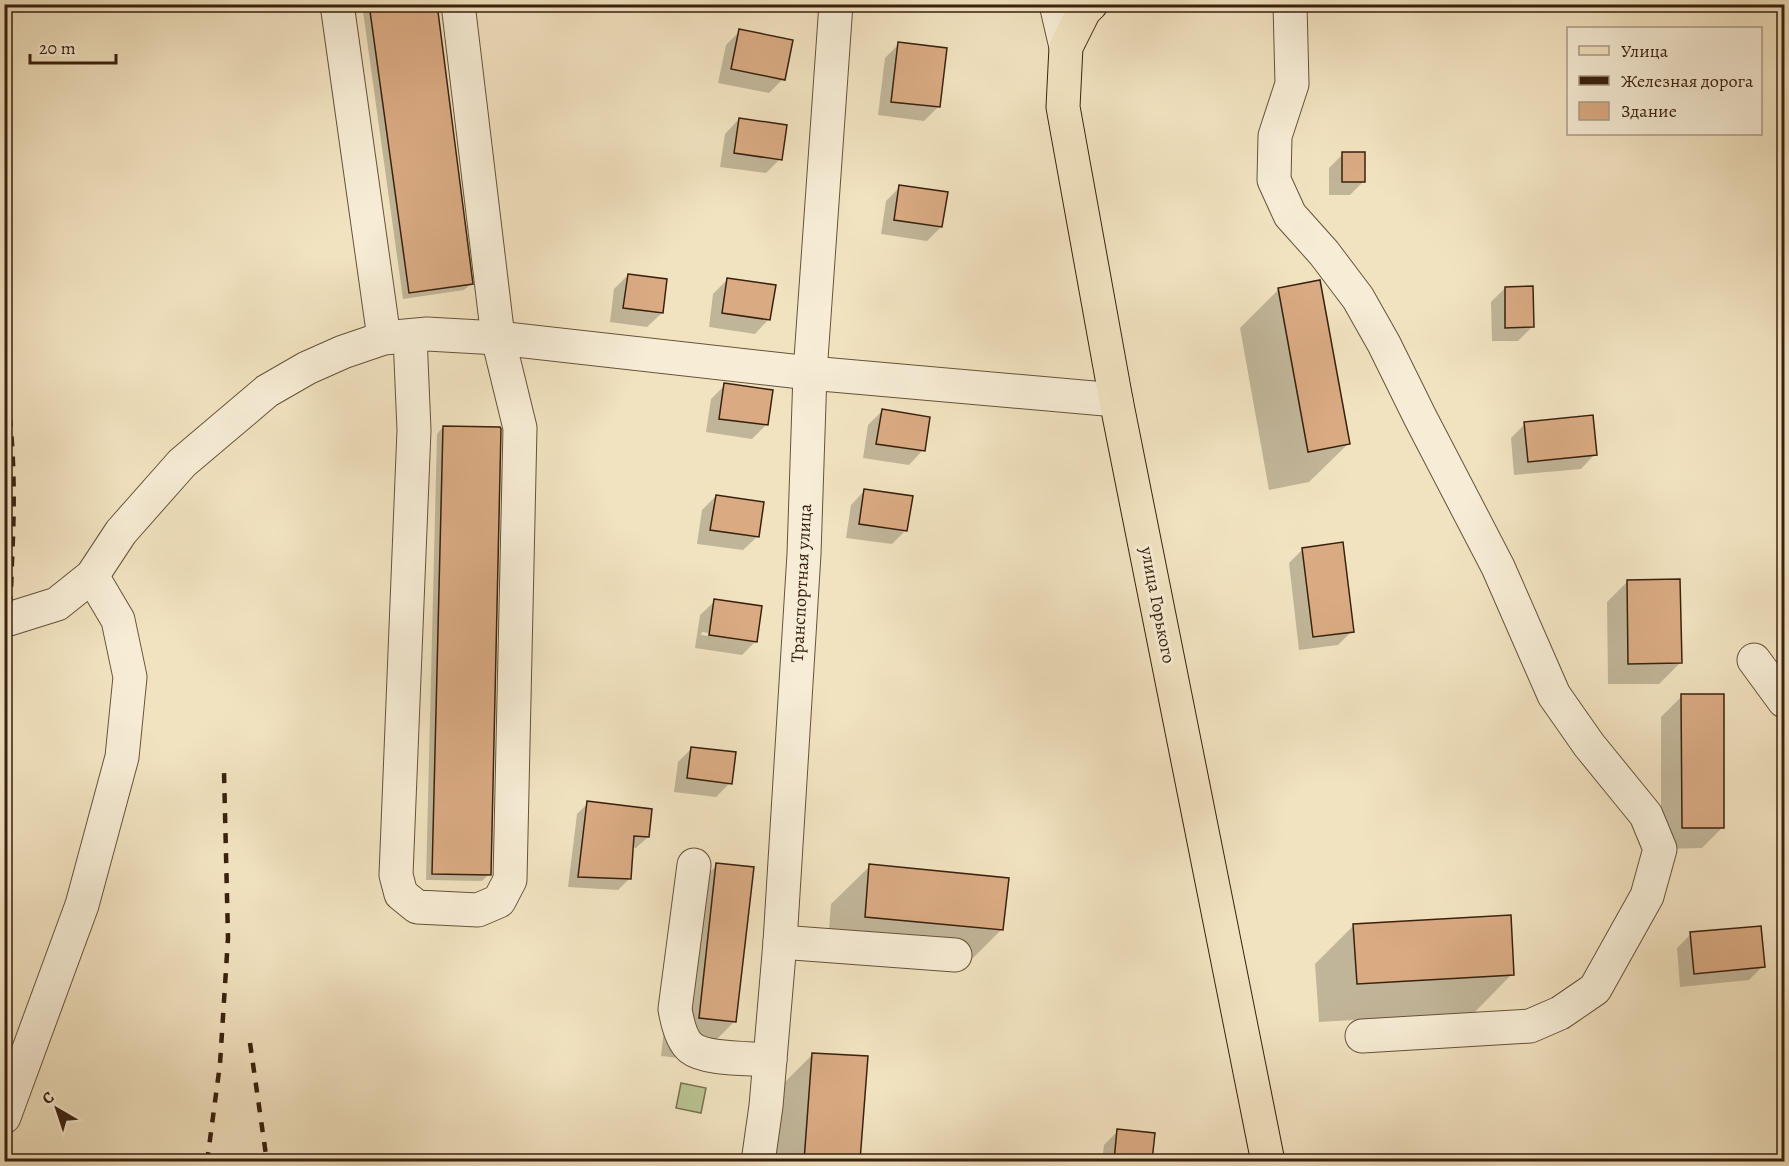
<svg xmlns="http://www.w3.org/2000/svg" width="1789" height="1166" font-family="Alegreya,serif">
  <style>
    .green { fill: #bac492; stroke: #797250; stroke-width: 1.5 }
    .shadow { fill: #0003; fill-rule: evenodd }
    .building { fill: #daab83; stroke: #38210e; stroke-width: 1.5 }
    .lines { fill: none; stroke-linecap: round; stroke-linejoin: round }
    .minor-casing { stroke: #66523a; stroke-width: 35 }
    .major-casing { stroke: #38210e; stroke-width: 35 }
    .minor { stroke: #f7edd6; stroke-width: 33 }
    .major { stroke: #f2e3c0; stroke-width: 33 }
    .rail { stroke: #38210e; stroke-width: 4.5; stroke-dasharray: 10 10; stroke-linecap: butt }
    .labels { text-anchor: middle; dominant-baseline: central; stroke-width: 6; stroke-linejoin: round; paint-order: stroke }
    .street-label { font-size: 18px; fill: #38210e; stroke: #f7edd6 }
  </style>
  <rect width="100%" height="100%" fill="#f2e3c0"/>
  <filter id="stains"><feTurbulence type="fractalNoise" baseFrequency=".00333" numOctaves="4"/><feColorMatrix values="0 0 0 0 .2 0 0 0 0 .09 0 0 0 0 .02 0 0 0 .5 -.17"/></filter>
  <radialGradient id="worn" r=".72"><stop offset=".6" stop-color="#630" stop-opacity="0"/><stop offset="1" stop-color="#630" stop-opacity=".3"/></radialGradient>
  <path class="green" d="M 681,1083 L 706,1088 L 701,1113 L 676,1108 Z"/>
  <g class="shadow">
    <path d="M 362,4 L 435,4 L 471,284 L 464,290 L 403,299 Z"/>
    <path d="M 740,31 L 783,79 L 769,93 L 718,83 L 726,45 Z"/>
    <path d="M 899,44 L 938,107 L 924,121 L 878,115 L 885,58 Z"/>
    <path d="M 739,119 L 780,159 L 766,173 L 720,167 L 725,134 Z"/>
    <path d="M 1343,154 L 1364,181 L 1350,195 L 1329,195 L 1329,168 Z"/>
    <path d="M 900,187 L 941,227 L 927,241 L 881,234 L 886,201 Z"/>
    <path d="M 628,275 L 662,313 L 647,327 L 610,322 L 614,289 Z"/>
    <path d="M 727,280 L 769,319 L 755,334 L 709,327 L 713,294 Z"/>
    <path d="M 1505,288 L 1532,327 L 1518,341 L 1492,341 L 1491,302 Z"/>
    <path d="M 1279,289 L 1348,444 L 1309,482 L 1269,490 L 1240,328 Z"/>
    <path d="M 725,385 L 766,425 L 752,439 L 706,432 L 711,399 Z"/>
    <path d="M 882,411 L 923,450 L 909,465 L 863,458 L 868,425 Z"/>
    <path d="M 1525,424 L 1595,454 L 1581,469 L 1514,475 L 1511,438 Z"/>
    <path d="M 443,427 L 489,874 L 482,881 L 426,880 L 437,434 Z"/>
    <path d="M 865,490 L 906,530 L 892,544 L 846,538 L 851,505 Z"/>
    <path d="M 716,496 L 758,536 L 743,550 L 697,544 L 702,510 Z"/>
    <path d="M 1303,549 L 1352,631 L 1338,645 L 1299,650 L 1289,563 Z"/>
    <path d="M 1628,581 L 1680,663 L 1659,684 L 1608,684 L 1607,602 Z"/>
    <path d="M 715,601 L 756,641 L 742,655 L 695,648 L 700,615 ZM 702,632 L 746,638 L 746,641 L 701,635 Z"/>
    <path d="M 1682,696 L 1723,827 L 1702,848 L 1661,849 L 1661,717 Z"/>
    <path d="M 692,748 L 730,783 L 716,797 L 674,792 L 678,762 Z"/>
    <path d="M 588,803 L 648,837 L 636,848 L 631,847 L 629,879 L 618,890 L 568,887 L 577,814 Z"/>
    <path d="M 717,865 L 735,1021 L 696,1060 L 661,1056 L 678,904 Z"/>
    <path d="M 870,866 L 1002,929 L 963,968 L 827,955 L 831,904 Z"/>
    <path d="M 1354,925 L 1512,974 L 1474,1013 L 1319,1022 L 1315,964 Z"/>
    <path d="M 1691,934 L 1763,966 L 1749,980 L 1680,987 L 1677,948 Z"/>
    <path d="M 813,1054 L 866,1058 L 858,1162 L 769,1162 L 774,1093 Z"/>
    <path d="M 1118,1131 L 1153,1135 L 1150,1162 L 1102,1162 L 1104,1145 Z"/>
  </g>
  <g class="building">
    <path d="M 369,4 L 437,4 L 473,284 L 409,293 Z"/>
    <path d="M 739,29 L 793,40 L 785,80 L 731,69 Z"/>
    <path d="M 898,42 L 947,48 L 940,107 L 891,102 Z"/>
    <path d="M 739,118 L 787,125 L 782,160 L 734,153 Z"/>
    <rect x="1342" y="152" width="23" height="30"/>
    <path d="M 899,185 L 948,192 L 942,227 L 894,220 Z"/>
    <path d="M 628,274 L 667,279 L 663,313 L 623,308 Z"/>
    <path d="M 727,278 L 776,285 L 770,320 L 722,313 Z"/>
    <path d="M 1320,280 L 1350,444 L 1308,452 L 1278,288 Z"/>
    <path d="M 1533,286 L 1534,327 L 1505,328 L 1505,287 Z"/>
    <path d="M 724,383 L 773,390 L 768,425 L 719,419 Z"/>
    <path d="M 882,409 L 930,417 L 925,451 L 876,444 Z"/>
    <path d="M 1593,415 L 1597,455 L 1528,462 L 1524,422 Z"/>
    <path d="M 443,426 L 500,427 L 501,429 L 491,875 L 432,874 Z"/>
    <path d="M 864,489 L 913,496 L 907,531 L 859,524 Z"/>
    <path d="M 716,495 L 764,502 L 759,537 L 710,530 Z"/>
    <path d="M 1343,542 L 1354,632 L 1313,637 L 1302,548 Z"/>
    <path d="M 1680,579 L 1682,663 L 1628,664 L 1627,580 Z"/>
    <path d="M 714,599 L 762,606 L 757,642 L 709,635 Z"/>
    <path d="M 1681,694 L 1724,694 L 1724,828 L 1682,828 Z"/>
    <path d="M 691,747 L 736,752 L 732,784 L 687,778 Z"/>
    <path d="M 587,801 L 652,809 L 649,837 L 634,836 L 631,879 L 578,877 Z"/>
    <path d="M 716,863 L 754,867 L 736,1022 L 699,1018 Z"/>
    <path d="M 869,864 L 1009,878 L 1003,930 L 865,917 Z"/>
    <path d="M 1511,915 L 1514,975 L 1357,984 L 1353,924 Z"/>
    <path d="M 1761,926 L 1765,967 L 1694,974 L 1690,932 Z"/>
    <path d="M 812,1053 L 868,1056 L 860,1161 L 804,1161 Z"/>
    <path d="M 1117,1129 L 1155,1133 L 1152,1161 L 1114,1161 Z"/>
  </g>
  <g class="lines">
    <g class="minor-casing">
      <g id="minor">
        <path d="M 337,4 L 384,338"/>
        <path d="M 1056,4 L 1066,47"/>
        <path d="M 1290,4 L 1292,84 L 1275,136 L 1274,180 L 1290,215 L 1324,253 L 1358,298 L 1384,344 L 1420,417 L 1498,567 L 1554,695 L 1589,745 L 1646,815 L 1660,849 L 1647,896 L 1595,989 L 1560,1013 L 1530,1026 L 1362,1036"/>
        <path d="M 410,336 L 414,430 L 396,875 L 401,894 L 417,907 L 478,910 L 499,901 L 510,880 L 520,428 L 498,338 L 458,4"/>
        <path d="M 4,619 L 9,619 L 57,604 L 92,576 L 121,532 L 182,463 L 267,391 L 307,368 L 343,352 L 384,338 L 427,334 L 498,338 L 810,373 L 1116,400"/>
        <path d="M 1754,660 L 1784,701"/>
        <path d="M 694,865 L 675,1009 C 677,1021 681,1040 691,1048 C 706,1060 751,1058 770,1060"/>
        <path d="M 780,942 L 955,955"/>
        <path d="M 4,1117 L 82,905 L 122,757 L 130,677 L 118,620 L 92,576"/>
        <path d="M 758,1162 L 766,1106 L 780,942 L 804,554 L 810,373 L 836,4"/>
      </g>
    </g>
    <g class="major-casing">
      <path id="major" d="M 1091,4 L 1084,11 L 1066,47 L 1063,107 L 1116,400 L 1268,1162"/>
    </g>
    <use href="#minor" class="minor"/>
    <use href="#major" class="major"/>
    <g class="rail">
      <path d="M 4,377 C 15,438 15,500 12,561 C 11,588 11,614 4,639"/>
      <path d="M 250,1043 L 267,1162"/>
      <path d="M 207,1162 L 220,1064 L 228,938 L 224,771"/>
    </g>
  </g>
  <g class="labels">
    <g class="street-label">
      <text transform="translate(801 583) rotate(-87)">Транспортная улица</text>
      <text transform="translate(1158 605) rotate(79)">улица Горького</text>
    </g>
  </g>
  <rect width="1789" height="1166" fill="none" stroke="#f2e3c0" stroke-width="24"/>
  <rect x="6" y="6" width="1777" height="1154" fill="none" stroke="#38210e" stroke-width="3"/>
  <rect x="12" y="12" width="1765" height="1142" fill="none" stroke="#38210e" stroke-width="1.5"/>
  <rect x="1567" y="27" width="195" height="108" fill="#f7edd6" stroke="#ab9b86" stroke-width="1.5"/>
  <rect x="1579" y="46" width="30" height="9" fill="#f2e3c0" stroke="#ab9b86" stroke-width="1.5"/>
  <text x="1621" y="57" font-size="18" fill="#38210e">Улица</text>
  <rect x="1579" y="76" width="30" height="9" fill="#38210e" stroke="#ab9b86" stroke-width="1.5"/>
  <text x="1621" y="87" font-size="18" fill="#38210e">Железная дорога</text>
  <rect x="1579" y="102" width="30" height="18" fill="#daab83" stroke="#ab9b86" stroke-width="1.5"/>
  <text x="1621" y="117" font-size="18" fill="#38210e">Здание</text>
  <g transform="translate(57 1109) rotate(321)" stroke="#f7edd6" stroke-width="4.5" paint-order="stroke">
  <path d="M0-4.5L10 22L0 15L-10 22Z" fill="#38210e"/>
  <text y="-9" font-size="16" font-weight="bold" text-anchor="middle" fill="#38210e">С</text>
  </g>
  <path d="M30 54v9h86v-9" fill="none" stroke="#38210e" stroke-width="3"/>
  <text x="39" y="54" font-size="18" fill="#38210e" stroke="#f7edd6" stroke-width="4.5" paint-order="stroke">20 m</text>
  <rect width="100%" height="100%" filter="url(#stains)"/>
  <rect width="100%" height="100%" fill="url(#worn)"/>
</svg>
